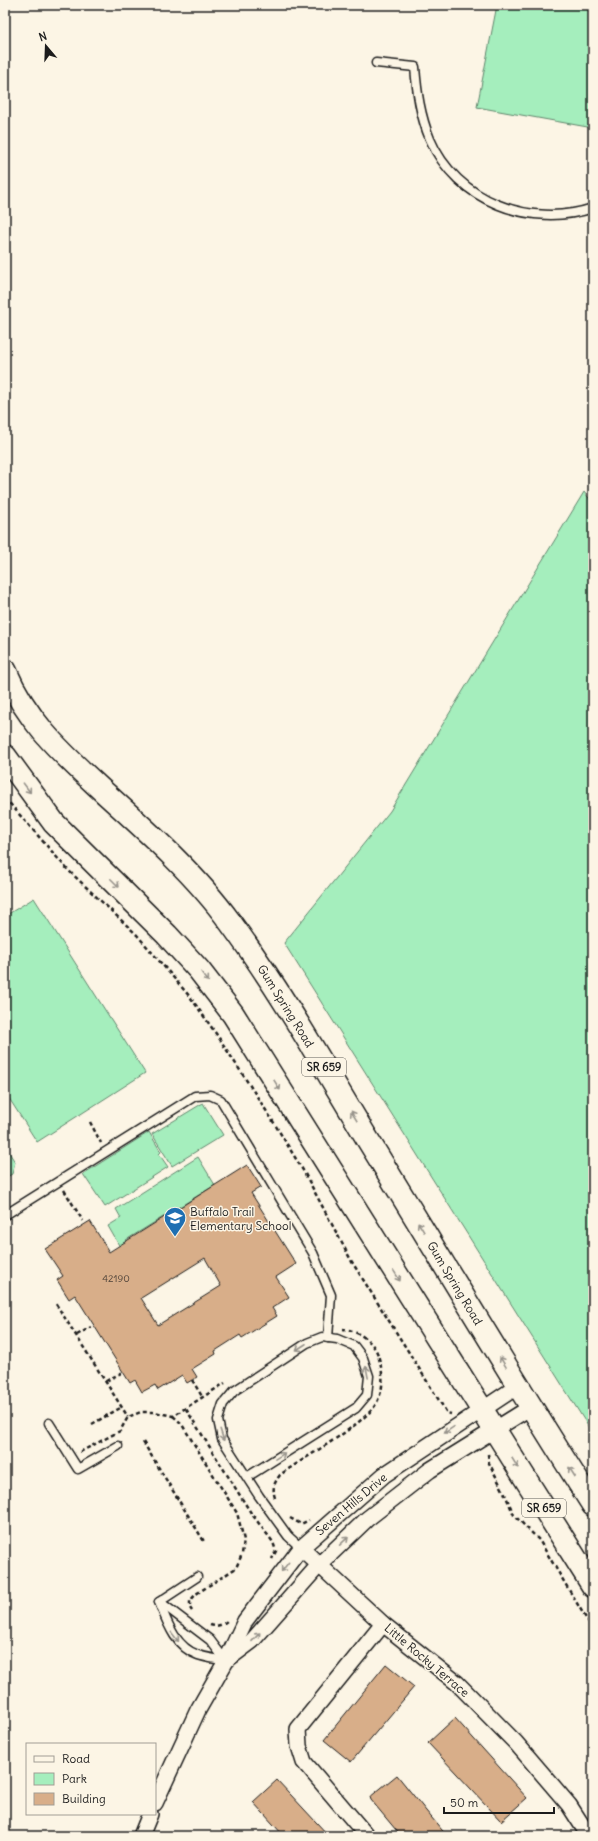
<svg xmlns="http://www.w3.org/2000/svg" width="598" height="1841" font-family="Delius,sans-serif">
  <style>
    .green { fill: #a5eebd; stroke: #60856c }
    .building { fill: #d8ae89; stroke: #1c1c1c; fill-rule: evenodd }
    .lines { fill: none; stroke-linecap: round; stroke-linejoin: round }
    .service-casing { stroke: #1c1c1c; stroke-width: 11 }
    .minor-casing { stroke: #1c1c1c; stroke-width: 18 }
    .primary-casing { stroke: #1c1c1c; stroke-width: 25 }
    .path { stroke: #1c1c1c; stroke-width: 2.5; stroke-dasharray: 4 3; stroke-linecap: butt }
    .service { stroke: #fcf5e5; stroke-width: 8 }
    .minor { stroke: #fcf5e5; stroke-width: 15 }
    .primary { stroke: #fcf5e5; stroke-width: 22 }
    .oneway { stroke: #97938b }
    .labels { text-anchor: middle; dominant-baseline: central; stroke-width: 3; stroke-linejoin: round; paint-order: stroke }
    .number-label { font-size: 10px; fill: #4b4037 }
    .shield { fill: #fcf5e5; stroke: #5f5d58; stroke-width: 1 }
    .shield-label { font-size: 11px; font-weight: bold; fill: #1c1c1c }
    .street-label { font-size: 12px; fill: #1c1c1c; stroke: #fcf5e5 }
    .poi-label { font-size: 12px; fill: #1c1c1c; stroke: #fcf5e5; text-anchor: start }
  </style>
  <rect width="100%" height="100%" fill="#fcf5e5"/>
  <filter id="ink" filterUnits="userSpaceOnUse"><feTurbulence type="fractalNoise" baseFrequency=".025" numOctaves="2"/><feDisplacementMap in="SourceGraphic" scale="8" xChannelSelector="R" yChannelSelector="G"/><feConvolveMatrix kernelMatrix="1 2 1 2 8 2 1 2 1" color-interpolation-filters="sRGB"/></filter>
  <g filter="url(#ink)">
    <g class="green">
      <path d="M 497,5 L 593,5 L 593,128 L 477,107 Z"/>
      <path d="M 584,492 L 593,503 L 593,1434 L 284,943 L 390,811 Z"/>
      <path d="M 34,898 L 145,1073 L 37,1142 L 5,1092 L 5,916 Z"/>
      <path d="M 203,1103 L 223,1135 L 172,1166 L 152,1134 Z"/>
      <path d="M 149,1132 L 161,1152 L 159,1154 L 168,1167 L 105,1207 L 83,1174 Z"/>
      <path d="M 5,1146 L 15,1162 L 12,1174 L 5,1178 Z"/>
      <path d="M 198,1157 L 215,1185 L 126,1240 L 127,1243 L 120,1247 L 108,1226 L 121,1218 L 116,1209 Z"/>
    </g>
    <g class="building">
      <path d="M 247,1165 L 261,1187 L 251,1193 L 296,1264 L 276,1277 L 289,1297 L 272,1308 L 277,1316 L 242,1338 L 240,1335 L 215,1351 L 216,1354 L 192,1369 L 197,1377 L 187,1383 L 182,1375 L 158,1390 L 155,1385 L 142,1392 L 135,1380 L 130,1383 L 75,1295 L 69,1299 L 57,1280 L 63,1276 L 45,1249 L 90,1221 L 109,1252 ZM 205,1258 L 221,1286 L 158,1325 L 141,1298 Z"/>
      <path d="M 386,1664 L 414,1687 L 351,1762 L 324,1740 Z"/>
      <path d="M 455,1718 L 527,1798 L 501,1821 L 428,1743 Z"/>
      <path d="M 397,1775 L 426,1811 L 447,1836 L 401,1836 L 371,1800 L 370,1797 Z"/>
      <path d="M 277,1780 L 329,1836 L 284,1836 L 253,1802 Z"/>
    </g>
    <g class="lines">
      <g class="service-casing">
        <g id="service">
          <path d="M 376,63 L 415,67 C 417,92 420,115 430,139 C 456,201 531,229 593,208"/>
          <path d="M 5,1215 L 195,1096 L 210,1095 L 221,1100 L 313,1253 L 331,1295 L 328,1338"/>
          <path d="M 49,1423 L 78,1469 L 118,1446"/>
          <path d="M 247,1477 L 356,1408 L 367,1395 L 369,1376 L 363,1358 L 354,1346 L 337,1339 L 322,1337 L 307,1343 L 234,1391 L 223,1404 L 218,1420 L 222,1439 L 259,1496 L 288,1536 L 301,1548"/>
          <path d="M 159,1602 C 167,1622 175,1647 198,1655 C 207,1658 217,1659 226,1661"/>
          <path d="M 159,1602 L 197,1577"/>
          <path d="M 160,1602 L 210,1640 L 226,1661"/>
        </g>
      </g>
      <g class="minor-casing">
        <g id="minor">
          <path d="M 301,1548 L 383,1624 L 457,1683 L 516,1743 L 569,1805 L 589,1836"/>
          <path d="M 228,1659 L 252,1641 L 319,1565 L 367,1519 L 430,1470 L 531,1407"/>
          <path d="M 155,1803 L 198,1710 L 226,1661 L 245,1621 L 301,1548 L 384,1475 L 518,1386"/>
          <path d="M 141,1836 L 150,1814"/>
          <path d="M 367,1836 L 304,1762 L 299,1746 L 298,1729 L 383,1624"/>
        </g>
      </g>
      <g class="primary-casing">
        <g id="primary">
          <path d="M 5,670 C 28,724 63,754 105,793 C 147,831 197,876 230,922 C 281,991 324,1067 368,1140 C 443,1262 516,1385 593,1505"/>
          <path d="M 5,756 L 54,823 L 167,935 L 199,970 L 233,1014 L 593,1586"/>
        </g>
      </g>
      <g class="path">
        <path d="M 5,798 L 68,870 L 137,935 L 191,998 L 219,1038 L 271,1118 L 304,1172 L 352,1262 L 447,1413 L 451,1414"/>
        <path d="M 90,1122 L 101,1143"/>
        <path d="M 64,1190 L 83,1221"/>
        <path d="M 56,1304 L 128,1417"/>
        <path d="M 77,1335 L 91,1327"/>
        <path d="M 192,1380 L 203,1398"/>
        <path d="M 106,1381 L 123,1372"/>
        <path d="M 186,1409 L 251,1513 L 273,1542 L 276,1551 L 272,1559"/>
        <path d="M 173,1416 L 181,1423 L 237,1513 L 244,1540 L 242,1554 L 236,1568 L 196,1594 L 190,1601 L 190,1608 L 192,1611"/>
        <path d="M 92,1424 L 122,1407"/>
        <path d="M 143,1442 L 205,1543"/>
        <path d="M 80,1452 L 120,1431 L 128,1417 L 141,1412 L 154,1412 L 173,1416 L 225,1383"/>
        <path d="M 488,1454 L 489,1463 L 504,1492 L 514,1515 L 539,1540 L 593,1630"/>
        <path d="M 275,1498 C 272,1488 274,1483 280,1475 C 301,1459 368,1423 377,1402 C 385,1386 383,1372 378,1355 C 374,1342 357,1330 343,1329"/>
        <path d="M 290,1518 L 301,1524 L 309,1520"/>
        <path d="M 210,1625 C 217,1627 223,1625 228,1620"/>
      </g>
      <use href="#service" class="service"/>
      <use href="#minor" class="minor"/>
      <use href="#primary" class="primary"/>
    </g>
    <defs><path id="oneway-shaft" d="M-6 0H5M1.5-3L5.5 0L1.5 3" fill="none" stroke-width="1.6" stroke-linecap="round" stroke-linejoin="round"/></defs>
    <g class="oneway">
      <use href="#oneway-shaft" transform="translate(27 788) rotate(53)"/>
      <use href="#oneway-shaft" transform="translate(115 883) rotate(45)"/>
      <use href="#oneway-shaft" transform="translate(205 977) rotate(52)"/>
      <use href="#oneway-shaft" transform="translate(277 1085) rotate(58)"/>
      <use href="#oneway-shaft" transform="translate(354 1116) rotate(-121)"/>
      <use href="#oneway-shaft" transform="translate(421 1227) rotate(-121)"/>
      <use href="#oneway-shaft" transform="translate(397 1276) rotate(58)"/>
      <use href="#oneway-shaft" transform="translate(301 1347) rotate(147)"/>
      <use href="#oneway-shaft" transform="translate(503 1362) rotate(-121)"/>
      <use href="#oneway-shaft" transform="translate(367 1372) rotate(-101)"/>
      <use href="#oneway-shaft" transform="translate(449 1430) rotate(146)"/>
      <use href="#oneway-shaft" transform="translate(222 1435) rotate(72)"/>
      <use href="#oneway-shaft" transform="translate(280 1456) rotate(-32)"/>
      <use href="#oneway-shaft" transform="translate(515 1463) rotate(58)"/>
      <use href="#oneway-shaft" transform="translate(572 1472) rotate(-123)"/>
      <use href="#oneway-shaft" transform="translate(344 1541) rotate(-43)"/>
      <use href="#oneway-shaft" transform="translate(285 1567) rotate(128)"/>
      <use href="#oneway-shaft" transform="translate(175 1637) rotate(52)"/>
      <use href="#oneway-shaft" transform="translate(256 1637) rotate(-47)"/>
    </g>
  </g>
  <defs>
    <g id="school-pin" transform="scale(1.15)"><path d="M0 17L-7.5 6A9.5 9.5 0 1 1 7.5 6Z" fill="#1f6fb2" stroke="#fcf5e5"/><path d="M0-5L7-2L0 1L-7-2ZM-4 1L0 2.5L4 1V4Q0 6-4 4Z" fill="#fff"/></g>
  </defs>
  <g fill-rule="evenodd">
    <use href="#school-pin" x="175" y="1218"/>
  </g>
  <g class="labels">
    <g class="number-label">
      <text x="116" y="1278">42190</text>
    </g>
    <g class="shield">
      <rect x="302" y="1058" width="44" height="18" rx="3"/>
      <rect x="522" y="1499" width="44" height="18" rx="3"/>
    </g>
    <g class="shield-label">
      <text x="324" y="1067">SR 659</text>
      <text x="544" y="1508">SR 659</text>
    </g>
    <g class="street-label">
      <text transform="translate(286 1006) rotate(58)">Gum Spring Road</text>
      <text transform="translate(455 1283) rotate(59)">Gum Spring Road</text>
      <text transform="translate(351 1504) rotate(-40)">Seven Hills Drive</text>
      <text transform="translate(427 1660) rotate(40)">Little Rocky Terrace</text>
    </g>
    <g class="poi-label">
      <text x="190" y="1211">Buffalo Trail<tspan x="190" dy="14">Elementary School</tspan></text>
    </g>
  </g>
  <rect width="598" height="1841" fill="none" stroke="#fcf5e5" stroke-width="20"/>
  <rect x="10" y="10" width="578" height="1821" fill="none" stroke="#1c1c1c" stroke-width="1.5" filter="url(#ink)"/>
  <rect x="26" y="1743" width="130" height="72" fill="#fcf5e5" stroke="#a29e95"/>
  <rect x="34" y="1756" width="20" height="6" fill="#fcf5e5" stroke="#a29e95"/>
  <text x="62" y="1763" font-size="12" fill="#1c1c1c">Road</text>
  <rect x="34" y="1773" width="20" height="12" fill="#a5eebd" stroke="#a29e95"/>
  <text x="62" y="1783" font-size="12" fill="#1c1c1c">Park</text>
  <rect x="34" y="1793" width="20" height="12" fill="#d8ae89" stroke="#a29e95"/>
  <text x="62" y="1803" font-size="12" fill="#1c1c1c">Building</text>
  <g transform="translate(46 46) rotate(341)" stroke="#fcf5e5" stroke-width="3" paint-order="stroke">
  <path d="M0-3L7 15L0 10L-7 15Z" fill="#1c1c1c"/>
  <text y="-6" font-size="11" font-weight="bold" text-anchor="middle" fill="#1c1c1c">N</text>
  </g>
  <path d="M444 1807v6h110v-6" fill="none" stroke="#1c1c1c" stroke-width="2"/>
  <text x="450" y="1807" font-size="12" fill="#1c1c1c" stroke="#fcf5e5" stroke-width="3" paint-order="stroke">50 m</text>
</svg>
